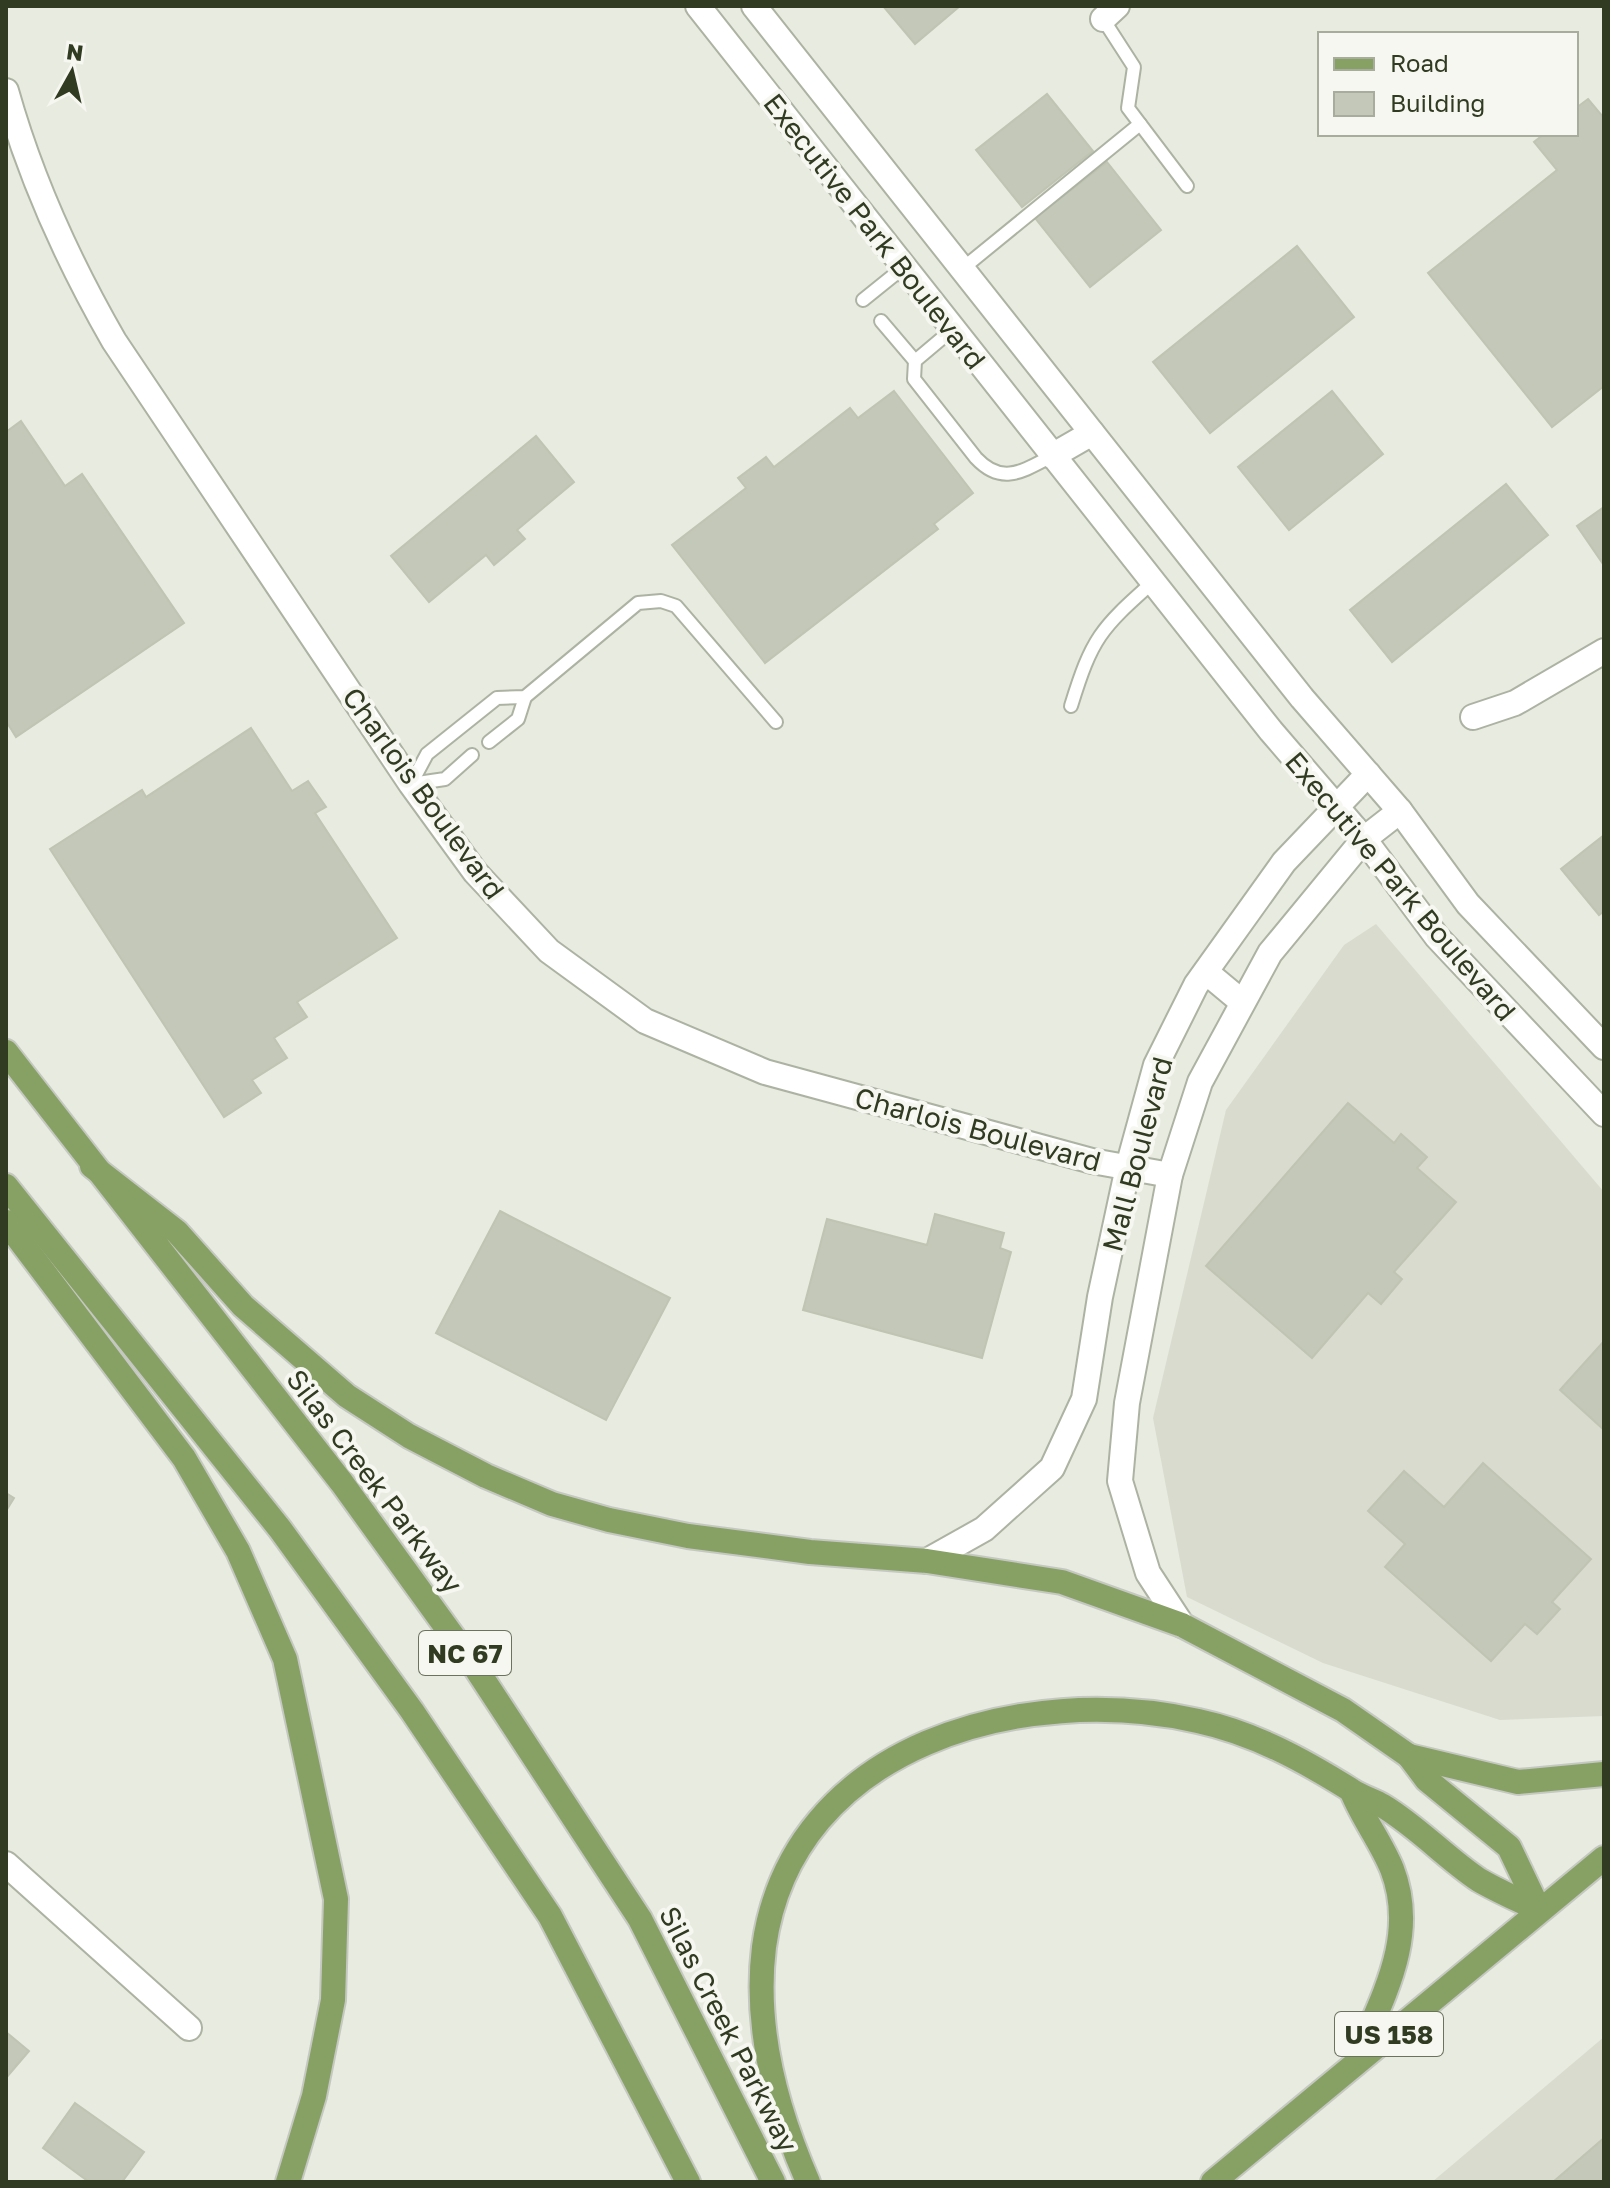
<svg xmlns="http://www.w3.org/2000/svg" width="1610" height="2188" font-family="'Golos Text',sans-serif">
  <style>
    .built { fill: #d8dbce }
    .building { fill: #c4c8b8; stroke: #c0c4b2; stroke-width: 2 }
    .lines { fill: none; stroke-linecap: round; stroke-linejoin: round }
    .service-casing { stroke: #adb3a3; stroke-width: 16 }
    .minor-casing { stroke: #adb3a3; stroke-width: 28 }
    .primary-casing { stroke: #c5c8c1; stroke-width: 28 }
    .service { stroke: #fff; stroke-width: 12 }
    .minor { stroke: #fff; stroke-width: 24 }
    .primary { stroke: #87a164; stroke-width: 24 }
    .labels { text-anchor: middle; dominant-baseline: central; stroke-width: 8; stroke-linejoin: round; paint-order: stroke }
    .shield { fill: #f6f7f0; stroke: #6b735f; stroke-width: 2 }
    .shield-label { font-size: 26px; font-weight: bold; fill: #303b21 }
    .street-label { font-size: 28px; fill: #303b21; stroke: #f6f7f0 }
  </style>
  <rect width="100%" height="100%" fill="#e8ebe0"/>
  <g class="built">
    <path d="M 1376,924 L 1604,1192 L 1604,1716 L 1500,1720 L 1323,1663 L 1187,1597 L 1153,1418 L 1226,1110 L 1344,945 Z"/>
    <path d="M 1604,2037 L 1604,2182 L 1432,2182 Z"/>
  </g>
  <g class="building">
    <path d="M 883,6 L 960,6 L 915,44 Z"/>
    <path d="M 1047,94 L 1093,151 L 1022,207 L 976,150 Z"/>
    <path d="M 1588,99 L 1604,118 L 1604,386 L 1552,427 L 1428,273 L 1557,170 L 1534,142 L 1544,134 L 1576,134 L 1576,108 Z"/>
    <path d="M 1107,162 L 1161,230 L 1090,287 L 1035,218 Z"/>
    <path d="M 1297,246 L 1354,317 L 1210,433 L 1153,362 Z"/>
    <path d="M 894,391 L 973,493 L 934,524 L 938,529 L 765,663 L 672,545 L 746,488 L 738,478 L 766,457 L 774,467 L 850,408 L 858,418 Z"/>
    <path d="M 1332,391 L 1383,454 L 1289,530 L 1238,467 Z"/>
    <path d="M 21,421 L 65,486 L 82,474 L 184,623 L 16,737 L 6,721 L 6,432 Z"/>
    <path d="M 536,436 L 574,482 L 517,530 L 525,539 L 494,565 L 486,555 L 429,602 L 391,556 Z"/>
    <path d="M 1506,484 L 1548,535 L 1392,662 L 1350,610 Z"/>
    <path d="M 1604,507 L 1604,564 L 1603,564 L 1577,526 Z"/>
    <path d="M 251,728 L 292,791 L 308,781 L 326,807 L 315,813 L 397,938 L 297,1002 L 307,1017 L 274,1038 L 287,1058 L 252,1080 L 261,1093 L 224,1117 L 50,849 L 142,790 L 146,797 Z"/>
    <path d="M 1604,835 L 1604,911 L 1599,915 L 1561,869 Z"/>
    <path d="M 1348,1103 L 1394,1143 L 1401,1134 L 1427,1157 L 1417,1168 L 1456,1202 L 1394,1272 L 1402,1279 L 1381,1304 L 1368,1293 L 1312,1358 L 1206,1266 Z"/>
    <path d="M 500,1211 L 670,1298 L 606,1420 L 436,1333 Z"/>
    <path d="M 935,1214 L 1004,1233 L 1000,1248 L 1011,1252 L 982,1358 L 803,1310 L 827,1219 L 927,1245 Z"/>
    <path d="M 1604,1341 L 1604,1430 L 1560,1390 Z"/>
    <path d="M 1483,1463 L 1591,1559 L 1552,1602 L 1560,1609 L 1537,1634 L 1525,1624 L 1491,1661 L 1385,1567 L 1405,1544 L 1368,1511 L 1404,1471 L 1444,1507 Z"/>
    <path d="M 6,1493 L 14,1498 L 6,1511 Z"/>
    <path d="M 6,2032 L 29,2051 L 6,2078 Z"/>
    <path d="M 75,2103 L 144,2152 L 122,2182 L 89,2182 L 43,2148 Z"/>
    <path d="M 1604,2138 L 1604,2182 L 1553,2182 Z"/>
  </g>
  <g class="lines">
    <g class="service-casing">
      <g id="service">
        <path d="M 1103,19 L 1134,67 L 1128,108 L 1187,186"/>
        <path d="M 962,269 L 1140,124"/>
        <path d="M 863,300 L 904,267"/>
        <path d="M 881,321 L 915,361"/>
        <path d="M 953,329 L 915,361 L 914,379 L 976,458 C 1002,486 1023,471 1052,456"/>
        <path d="M 1071,706 C 1092,638 1100,629 1153,582"/>
        <path d="M 489,742 L 518,719 L 525,697"/>
        <path d="M 411,784 L 427,754 L 497,698 L 525,697 L 638,603 L 661,601 L 676,606 L 776,722"/>
        <path d="M 411,784 L 445,779 L 472,755"/>
      </g>
    </g>
    <g class="minor-casing">
      <g id="minor">
        <path d="M 698,6 L 1271,731 L 1364,839 L 1437,937 L 1604,1114"/>
        <path d="M 754,6 L 1302,698 L 1400,811 L 1468,904 L 1604,1047"/>
        <path d="M 1103,19 L 1117,6"/>
        <path d="M 6,91 C 31,180 68,261 114,341 L 411,784 L 475,872 L 549,951 L 645,1021 L 765,1072 L 1092,1161 L 1170,1175"/>
        <path d="M 1052,456 L 1092,433"/>
        <path d="M 1473,717 L 1515,703 L 1604,651"/>
        <path d="M 1206,972 L 1242,1002"/>
        <path d="M 927,1561 L 984,1529 L 1052,1468 L 1084,1399 L 1100,1297 L 1128,1167 L 1156,1065 L 1196,985 L 1284,862 L 1368,774"/>
        <path d="M 1182,1625 L 1148,1573 L 1120,1481 L 1127,1403 L 1170,1175 L 1200,1082 L 1270,953 L 1364,839 L 1400,811"/>
        <path d="M 6,1864 L 189,2028"/>
      </g>
    </g>
    <g class="primary-casing">
      <g id="primary">
        <path d="M 6,1052 L 342,1483 L 475,1667 L 640,1919 L 773,2182"/>
        <path d="M 92,1166 L 177,1232 L 243,1306 L 347,1396 L 409,1436 L 486,1476 L 552,1504 L 609,1520 L 688,1536 L 810,1552 L 927,1561 L 1062,1582 L 1182,1625 L 1343,1710 L 1409,1756 L 1427,1780 L 1509,1847 L 1539,1910"/>
        <path d="M 6,1186 L 280,1529 L 412,1711 L 550,1916 L 688,2182"/>
        <path d="M 6,1222 L 184,1458 L 238,1551 L 285,1659 L 336,1899 L 333,2000 L 314,2096 L 288,2182"/>
        <path d="M 1409,1756 L 1518,1782 L 1604,1774"/>
        <path d="M 1352,1792 C 1363,1819 1381,1842 1392,1869 C 1418,1936 1383,1996 1357,2058"/>
        <path d="M 808,2182 C 776,2109 754,2027 764,1947 C 792,1743 1025,1682 1198,1721 C 1254,1733 1303,1760 1351,1790 C 1361,1797 1373,1800 1383,1806 C 1418,1827 1446,1858 1479,1880 C 1498,1891 1519,1900 1539,1910"/>
        <path d="M 1213,2182 L 1604,1858"/>
      </g>
    </g>
    <use href="#service" class="service"/>
    <use href="#minor" class="minor"/>
    <use href="#primary" class="primary"/>
  </g>
  <g class="labels">
    <g class="shield">
      <rect x="419" y="1631" width="92" height="44" rx="6"/>
      <rect x="1335" y="2012" width="108" height="44" rx="6"/>
    </g>
    <g class="shield-label">
      <text x="465" y="1653">NC 67</text>
      <text x="1389" y="2034">US 158</text>
    </g>
    <g class="street-label">
      <text transform="translate(875 231) rotate(52)">Executive Park Boulevard</text>
      <text transform="translate(424 793) rotate(54)">Charlois Boulevard</text>
      <text transform="translate(1401 886) rotate(50)">Executive Park Boulevard</text>
      <text transform="translate(978 1129) rotate(15)">Charlois Boulevard</text>
      <text transform="translate(1137 1154) rotate(-75)">Mall Boulevard</text>
      <text transform="translate(375 1481) rotate(53)">Silas Creek Parkway</text>
      <text transform="translate(729 2029) rotate(63)">Silas Creek Parkway</text>
    </g>
  </g>
  <rect width="1610" height="2188" fill="none" stroke="#303b21" stroke-width="16"/>
  <rect x="1318" y="32" width="260" height="104" fill="#f6f7f0" stroke="#a7ac9d" stroke-width="2"/>
  <rect x="1334" y="58" width="40" height="12" fill="#87a164" stroke="#a7ac9d" stroke-width="2"/>
  <text x="1390" y="72" font-size="24" fill="#303b21">Road</text>
  <rect x="1334" y="92" width="40" height="24" fill="#c4c8b8" stroke="#a7ac9d" stroke-width="2"/>
  <text x="1390" y="112" font-size="24" fill="#303b21">Building</text>
  <g transform="translate(72 72) rotate(8)" stroke="#f6f7f0" stroke-width="6" paint-order="stroke">
  <path d="M0-6L14 30L0 20L-14 30Z" fill="#303b21"/>
  <text y="-12" font-size="22" font-weight="bold" text-anchor="middle" fill="#303b21">N</text>
  </g>
</svg>
